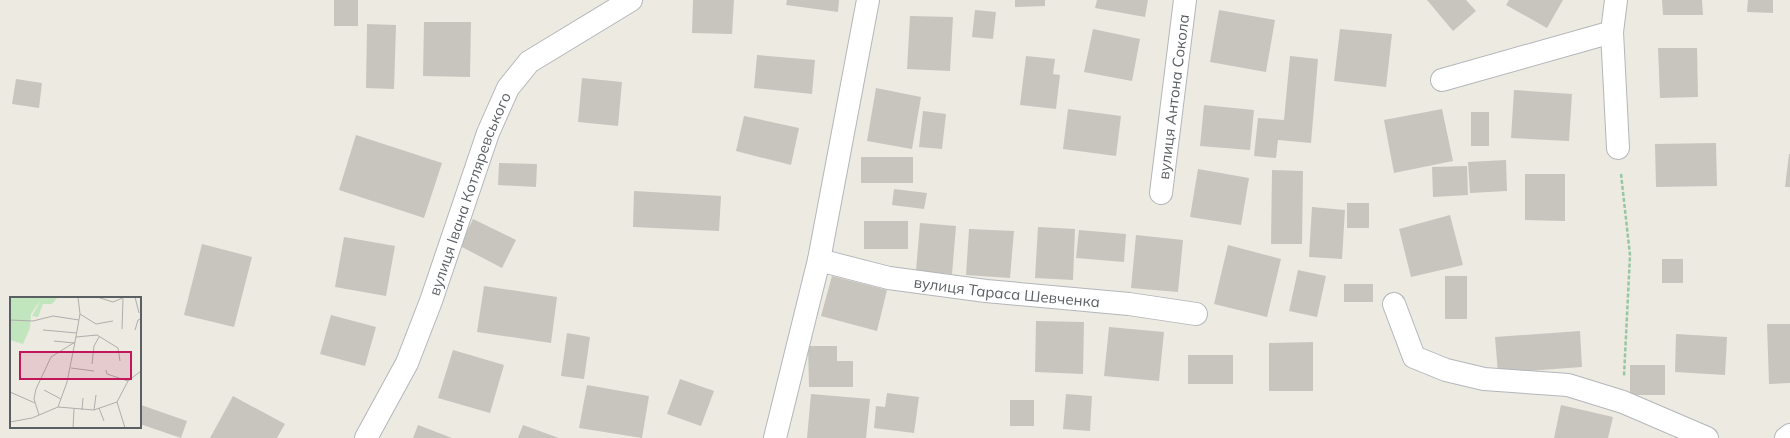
<svg xmlns="http://www.w3.org/2000/svg" width="1790" height="438" font-family="Mulish,sans-serif">
  <style>
    .building { fill: #c8c5bf }
    .lines { fill: none; stroke-linecap: round; stroke-linejoin: round }
    .minor-casing { stroke: #b3b6ba; stroke-width: 24 }
    .path { stroke: #97c7a1; stroke-width: 2.5; stroke-dasharray: 4 2; stroke-linecap: butt }
    .minor { stroke: #fff; stroke-width: 22 }
    .labels { text-anchor: middle; dominant-baseline: central; stroke-width: 4; stroke-linejoin: round; paint-order: stroke }
    .street-label { font-size: 15px; fill: #5a5f63; stroke: #fff }
    .inset-road { fill: none; stroke: #aeaeab; stroke-width: 1 }
    .view { fill: #c2185b; fill-opacity: 0.15; stroke: #c2185b; stroke-width: 2 }
    .inset-edge { fill: none; stroke: #5a5f63; stroke-width: 2 }
  </style>
  <rect width="100%" height="100%" fill="#edeae2"/>
  <g class="building">
    <rect x="334" y="0" width="24" height="26"/>
    <path d="M 693,0 L 734,0 L 732,34 L 692,33 Z"/>
    <path d="M 787,0 L 839,0 L 838,12 L 786,5 Z"/>
    <path d="M 1015,0 L 1045,0 L 1045,6 L 1015,7 Z"/>
    <path d="M 1097,0 L 1148,0 L 1145,17 L 1095,8 Z"/>
    <path d="M 1427,0 L 1466,0 L 1476,11 L 1453,31 Z"/>
    <path d="M 1509,0 L 1563,0 L 1547,28 L 1506,5 Z"/>
    <path d="M 1662,0 L 1702,0 L 1703,15 L 1663,15 Z"/>
    <path d="M 1748,0 L 1773,0 L 1773,13 L 1747,12 Z"/>
    <path d="M 975,10 L 996,12 L 993,39 L 972,37 Z"/>
    <path d="M 1219,10 L 1275,20 L 1266,72 L 1210,62 Z"/>
    <path d="M 910,16 L 953,17 L 950,71 L 907,69 Z"/>
    <path d="M 424,22 L 471,22 L 470,77 L 423,76 Z"/>
    <path d="M 367,24 L 396,25 L 394,89 L 366,88 Z"/>
    <path d="M 1093,29 L 1140,39 L 1132,81 L 1084,72 Z"/>
    <path d="M 1340,29 L 1392,34 L 1386,87 L 1334,81 Z"/>
    <path d="M 1658,48 L 1697,48 L 1698,97 L 1660,98 Z"/>
    <path d="M 757,55 L 815,60 L 812,94 L 754,88 Z"/>
    <path d="M 1026,56 L 1055,59 L 1053,74 L 1060,75 L 1056,109 L 1020,105 Z"/>
    <path d="M 1290,56 L 1318,59 L 1311,143 L 1278,140 L 1276,158 L 1254,156 L 1258,118 L 1284,120 Z"/>
    <path d="M 582,78 L 622,82 L 618,126 L 578,122 Z"/>
    <path d="M 16,79 L 42,83 L 39,108 L 12,104 Z"/>
    <path d="M 876,88 L 921,97 L 912,149 L 867,141 Z"/>
    <path d="M 1514,90 L 1572,94 L 1569,141 L 1511,138 Z"/>
    <path d="M 1204,105 L 1254,110 L 1250,150 L 1200,146 Z"/>
    <path d="M 1068,109 L 1121,116 L 1116,156 L 1063,149 Z"/>
    <path d="M 1442,109 L 1453,161 L 1394,173 L 1384,120 Z"/>
    <path d="M 923,111 L 946,114 L 942,149 L 919,147 Z"/>
    <rect x="1471" y="112" width="18" height="34"/>
    <path d="M 744,116 L 799,128 L 791,165 L 736,151 Z"/>
    <path d="M 356,135 L 442,163 L 424,218 L 339,190 Z"/>
    <path d="M 1716,143 L 1717,186 L 1656,187 L 1655,144 Z"/>
    <path d="M 1789,154 L 1790,154 L 1790,187 L 1785,187 Z"/>
    <rect x="861" y="157" width="52" height="26"/>
    <path d="M 1506,160 L 1507,191 L 1470,193 L 1468,162 Z"/>
    <path d="M 499,163 L 537,164 L 536,187 L 498,185 Z"/>
    <path d="M 1467,166 L 1468,195 L 1433,197 L 1432,167 Z"/>
    <path d="M 1198,169 L 1249,178 L 1241,225 L 1190,217 Z"/>
    <path d="M 1272,170 L 1303,171 L 1302,244 L 1271,244 Z"/>
    <path d="M 1525,174 L 1565,174 L 1565,221 L 1525,220 Z"/>
    <path d="M 894,189 L 927,193 L 924,209 L 892,205 Z"/>
    <path d="M 634,191 L 721,196 L 719,231 L 633,227 Z"/>
    <rect x="1347" y="203" width="22" height="25"/>
    <path d="M 1312,207 L 1345,210 L 1342,259 L 1309,257 Z"/>
    <path d="M 1450,215 L 1463,265 L 1411,277 L 1399,229 Z"/>
    <path d="M 473,219 L 516,240 L 502,268 L 460,246 Z"/>
    <rect x="864" y="221" width="44" height="28"/>
    <path d="M 920,223 L 956,226 L 952,274 L 916,271 Z"/>
    <path d="M 1038,227 L 1075,229 L 1073,280 L 1035,278 Z"/>
    <path d="M 969,229 L 1014,231 L 1010,278 L 966,275 Z"/>
    <path d="M 1079,230 L 1126,234 L 1124,262 L 1076,258 Z"/>
    <path d="M 1136,235 L 1183,240 L 1178,292 L 1131,288 Z"/>
    <path d="M 344,237 L 395,246 L 386,296 L 335,287 Z"/>
    <path d="M 202,244 L 252,257 L 234,327 L 184,315 Z"/>
    <path d="M 1228,245 L 1281,259 L 1267,317 L 1214,304 Z"/>
    <rect x="1662" y="259" width="21" height="24"/>
    <path d="M 1298,270 L 1326,276 L 1317,317 L 1289,311 Z"/>
    <path d="M 832,276 L 887,290 L 877,331 L 821,316 Z"/>
    <rect x="1445" y="276" width="22" height="43"/>
    <rect x="1344" y="284" width="29" height="18"/>
    <path d="M 484,286 L 557,297 L 551,343 L 477,332 Z"/>
    <path d="M 331,315 L 376,327 L 365,366 L 320,354 Z"/>
    <path d="M 1036,321 L 1084,322 L 1083,374 L 1035,372 Z"/>
    <path d="M 1767,324 L 1790,324 L 1790,383 L 1769,384 Z"/>
    <path d="M 1109,327 L 1164,332 L 1159,381 L 1104,376 Z"/>
    <path d="M 1580,331 L 1582,367 L 1498,373 L 1495,337 Z"/>
    <path d="M 567,333 L 590,337 L 584,379 L 561,376 Z"/>
    <path d="M 1676,334 L 1727,337 L 1725,375 L 1675,372 Z"/>
    <path d="M 1313,342 L 1313,391 L 1269,391 L 1269,343 Z"/>
    <path d="M 808,346 L 837,346 L 837,361 L 853,361 L 853,387 L 809,387 Z"/>
    <path d="M 453,350 L 504,365 L 490,413 L 438,398 Z"/>
    <rect x="1188" y="355" width="45" height="29"/>
    <rect x="1630" y="365" width="35" height="30"/>
    <path d="M 680,379 L 714,391 L 701,426 L 667,414 Z"/>
    <path d="M 587,385 L 649,396 L 642,438 L 579,428 Z"/>
    <path d="M 887,393 L 919,397 L 914,433 L 874,428 L 876,406 L 885,407 Z"/>
    <path d="M 811,394 L 870,399 L 866,438 L 807,438 Z"/>
    <path d="M 1066,394 L 1092,396 L 1090,431 L 1063,429 Z"/>
    <path d="M 233,396 L 285,424 L 277,438 L 210,438 Z"/>
    <rect x="1010" y="400" width="24" height="26"/>
    <path d="M 141,405 L 187,421 L 181,438 L 140,424 Z"/>
    <path d="M 1561,405 L 1613,417 L 1608,438 L 1554,438 Z"/>
    <path d="M 418,425 L 452,438 L 413,438 Z"/>
    <path d="M 523,425 L 559,438 L 518,438 Z"/>
  </g>
  <g class="lines">
    <g class="minor-casing">
      <g id="minor">
        <path d="M 1616,0 L 1612,32 L 1618,148"/>
        <path d="M 1442,80 L 1612,32"/>
        <path id="s1" d="M 1161,193 L 1185,0"/>
        <path id="s2" d="M 819,260 L 889,278 L 986,291 L 1129,304 L 1196,314"/>
        <path d="M 1394,304 L 1414,357 L 1446,370 L 1484,379 L 1568,385 L 1623,402 L 1707,438"/>
        <path id="s3" d="M 366,438 L 407,363 L 431,301 L 488,133 L 508,88 L 529,62 L 631,0"/>
        <path d="M 775,438 L 819,260 L 868,0"/>
        <path d="M 1786,438 L 1790,435"/>
      </g>
    </g>
    <path class="path" d="M 1621,174 L 1630,255 L 1624,376"/>
    <use href="#minor" class="minor"/>
  </g>
  <g class="labels">
    <g class="street-label">
      <text stroke="none"><textPath href="#s1" startOffset="97">вулиця Антона Сокола</textPath></text>
      <text stroke="none"><textPath href="#s3" startOffset="266">вулиця Івана Котляревського</textPath></text>
      <text stroke="none"><textPath href="#s2" startOffset="191">вулиця Тараса Шевченка</textPath></text>
    </g>
  </g>
  <g transform="translate(10 297)">
    <rect width="131" height="131" fill="#edeae2"/>
    <path d="M 0,0 L 32,0 L 32,3 L 33,0 L 48,0 L 42,7 L 33,7 L 28,20 L 22,19 L 30,5 L 27,8 L 21,17 L 20,31 L 13,47 L 0,43 Z" fill="#c1e6be"/>
    <path class="inset-road" d="M 87,0 L 103,5 L 115,0M 125,0 L 129,16M 70,17 L 86,27 L 103,24M 0,23 L 23,24 L 43,19 L 69,23M 112,32 L 113,2M 33,33 L 67,36M 125,33 L 128,23 L 131,22M 66,40 L 87,38 L 108,51 L 110,64M 44,44 L 64,46M 82,67 L 84,49 L 89,40M 61,71 L 84,74M 96,73 L 97,77 L 118,84M 34,93 L 51,102M 0,95 L 25,106M 48,110 L 57,85 L 65,45 L 70,17 L 68,0M 89,111 L 94,124M 72,113 L 73,101M 84,113 L 86,98M 29,118 L 24,102 L 26,92 L 41,60 L 65,45M 0,125 L 22,121 L 48,110 L 84,113 L 107,105M 63,131 L 64,112M 115,131 L 107,105 L 118,84 L 131,74"/>
    <path class="view" d="M 10,55 L 121,55 L 121,82 L 10,82 Z"/>
    <rect width="131" height="131" class="inset-edge"/>
  </g>
</svg>
